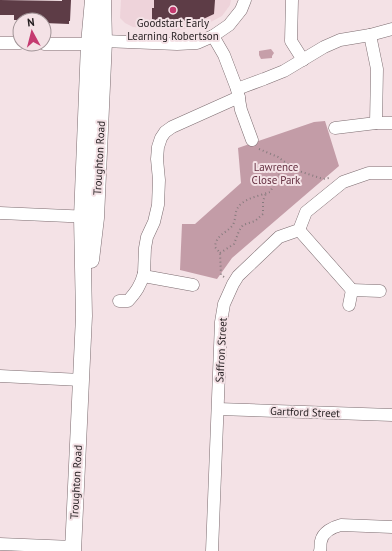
<svg xmlns="http://www.w3.org/2000/svg" width="392" height="551" font-family="'PT Sans',sans-serif">
  <style>
    .built { fill: #eed3da }
    .forest { fill: #c39ca7 }
    .water { fill: #c69fa9 }
    .building { fill: #5d3c46 }
    .lines { fill: none; stroke-linecap: round; stroke-linejoin: round }
    .street-casing { stroke: #7c6c70; stroke-width: 13 }
    .secondary-casing { stroke: #7c6c70; stroke-width: 17 }
    .path { stroke: #877b7e; stroke-width: 2; stroke-dasharray: 1 3; stroke-linecap: butt }
    .street { stroke: #fff; stroke-width: 12 }
    .secondary { stroke: #fff; stroke-width: 16 }
    .poi-dot { fill: #c53a70; stroke: #f4e2e6; stroke-width: 1.5 }
    .labels { text-anchor: middle; dominant-baseline: central; stroke-width: 4; stroke-linejoin: round; paint-order: stroke }
    .poi-label { font-size: 11px; fill: #241e20; stroke: #f4e2e6 }
    .street-label { font-size: 11px; fill: #241e20; stroke: #f4e2e6 }
    .park-label { font-size: 11px; fill: #653041; stroke: #f4e2e6 }
  </style>
  <rect width="100%" height="100%" fill="#f4e2e6"/>
  <path class="built" d="M 121,0 L 231,0 L 230,5 L 222,16 L 203,26 L 178,30 L 133,27 L 125,23 L 120,18 Z"/>
  <path class="forest" d="M 325,121 L 339,166 L 232,258 L 217,279 L 180,270 L 182,224 L 195,224 L 241,183 L 238,148 L 314,122 Z"/>
  <path class="water" d="M 271,49 L 274,53 L 272,56 L 272,58 L 261,59 L 259,55 L 259,51 Z"/>
  <g class="building">
    <path d="M 0,0 L 62,1 L 62,0 L 71,0 L 70,21 L 69,21 L 69,24 L 44,23 L 44,20 L 14,20 L 14,15 L 0,15 Z"/>
    <path d="M 154,0 L 215,0 L 214,14 L 199,21 L 152,20 L 152,8 L 154,8 Z"/>
  </g>
  <g class="lines">
    <g class="street-casing">
      <g id="street">
        <path d="M 292,0 L 291,41 L 303,60"/>
        <path d="M 370,35 L 377,69 L 376,123"/>
        <path d="M 213,36 L 224,55 L 237,89 L 241,110 L 252,140"/>
        <path d="M 0,43 L 20,43"/>
        <path d="M 44,44 L 89,44 L 104,41 L 177,44 L 197,43 L 213,36 L 229,25 L 241,10 L 245,0"/>
        <path d="M 237,89 L 264,79 L 284,71 L 324,47 L 340,40 L 370,35 L 392,29"/>
        <path d="M 335,128 L 376,123 L 392,123"/>
        <path d="M 0,213 L 91,217"/>
        <path d="M 299,230 L 352,290"/>
        <path d="M 193,285 L 149,277 L 146,276 L 144,273 L 145,248 L 147,237 L 154,222 L 158,205 L 159,180 L 157,159 L 158,147 L 161,138 L 165,132 L 172,127 L 239,97"/>
        <path d="M 119,301 L 128,301 C 136,292 141,285 144,273"/>
        <path d="M 349,305 L 352,290 L 380,291"/>
        <path d="M 0,376 L 81,380"/>
        <path d="M 218,409 L 392,415"/>
        <path d="M 0,544 L 73,547"/>
        <path d="M 212,551 L 221,322 L 224,304 L 233,284 L 238,276 L 279,237 L 299,230 L 306,212 L 343,182 L 369,173 L 392,173"/>
        <path d="M 320,551 C 321,548 320,544 321,541 C 323,532 333,527 341,525 L 392,527"/>
      </g>
    </g>
    <g class="secondary-casing">
      <g id="secondary">
        <path d="M 91,260 L 96,218 L 104,41 L 103,0"/>
        <path d="M 73,551 L 84,316 L 82,217 L 89,44 L 93,0"/>
      </g>
    </g>
    <g class="path">
      <path d="M 259,149 L 278,157 L 296,170 L 323,179 L 329,178"/>
      <path d="M 220,253 L 234,244 L 239,231 L 243,225 L 255,221 L 263,214 L 263,201 L 266,193"/>
      <path d="M 224,277 L 221,275 L 220,253 L 215,247 C 216,235 225,234 232,226 C 235,223 235,216 236,212 C 239,199 259,196 270,192 L 286,163"/>
    </g>
    <use href="#street" class="street"/>
    <use href="#secondary" class="secondary"/>
  </g>
  <circle class="poi-dot" cx="173" cy="10" r="4"/>
  <g class="labels">
    <g class="poi-label">
      <text x="173" y="23">Goodstart Early<tspan x="173" dy="13">Learning Robertson</tspan></text>
    </g>
    <g class="street-label">
      <text transform="translate(99 158) rotate(-87)">Troughton Road</text>
      <text transform="translate(221 350) rotate(-87)">Saffron Street</text>
      <text transform="translate(305 412) rotate(2)">Gartford Street</text>
      <text transform="translate(76 482) rotate(-87)">Troughton Road</text>
    </g>
    <g class="park-label">
      <text x="276" y="167">Lawrence<tspan x="276" dy="13">Close Park</tspan></text>
    </g>
  </g>
  <g transform="translate(32 32) rotate(353)"><circle r="19" fill="#f4e2e6" stroke="#a19497"/>
  <path d="M0-3L7 15L0 10L-7 15Z" fill="#c53a70"/>
  <text y="-6" font-size="11" font-weight="bold" text-anchor="middle" fill="#241e20">N</text>
  </g>
</svg>
